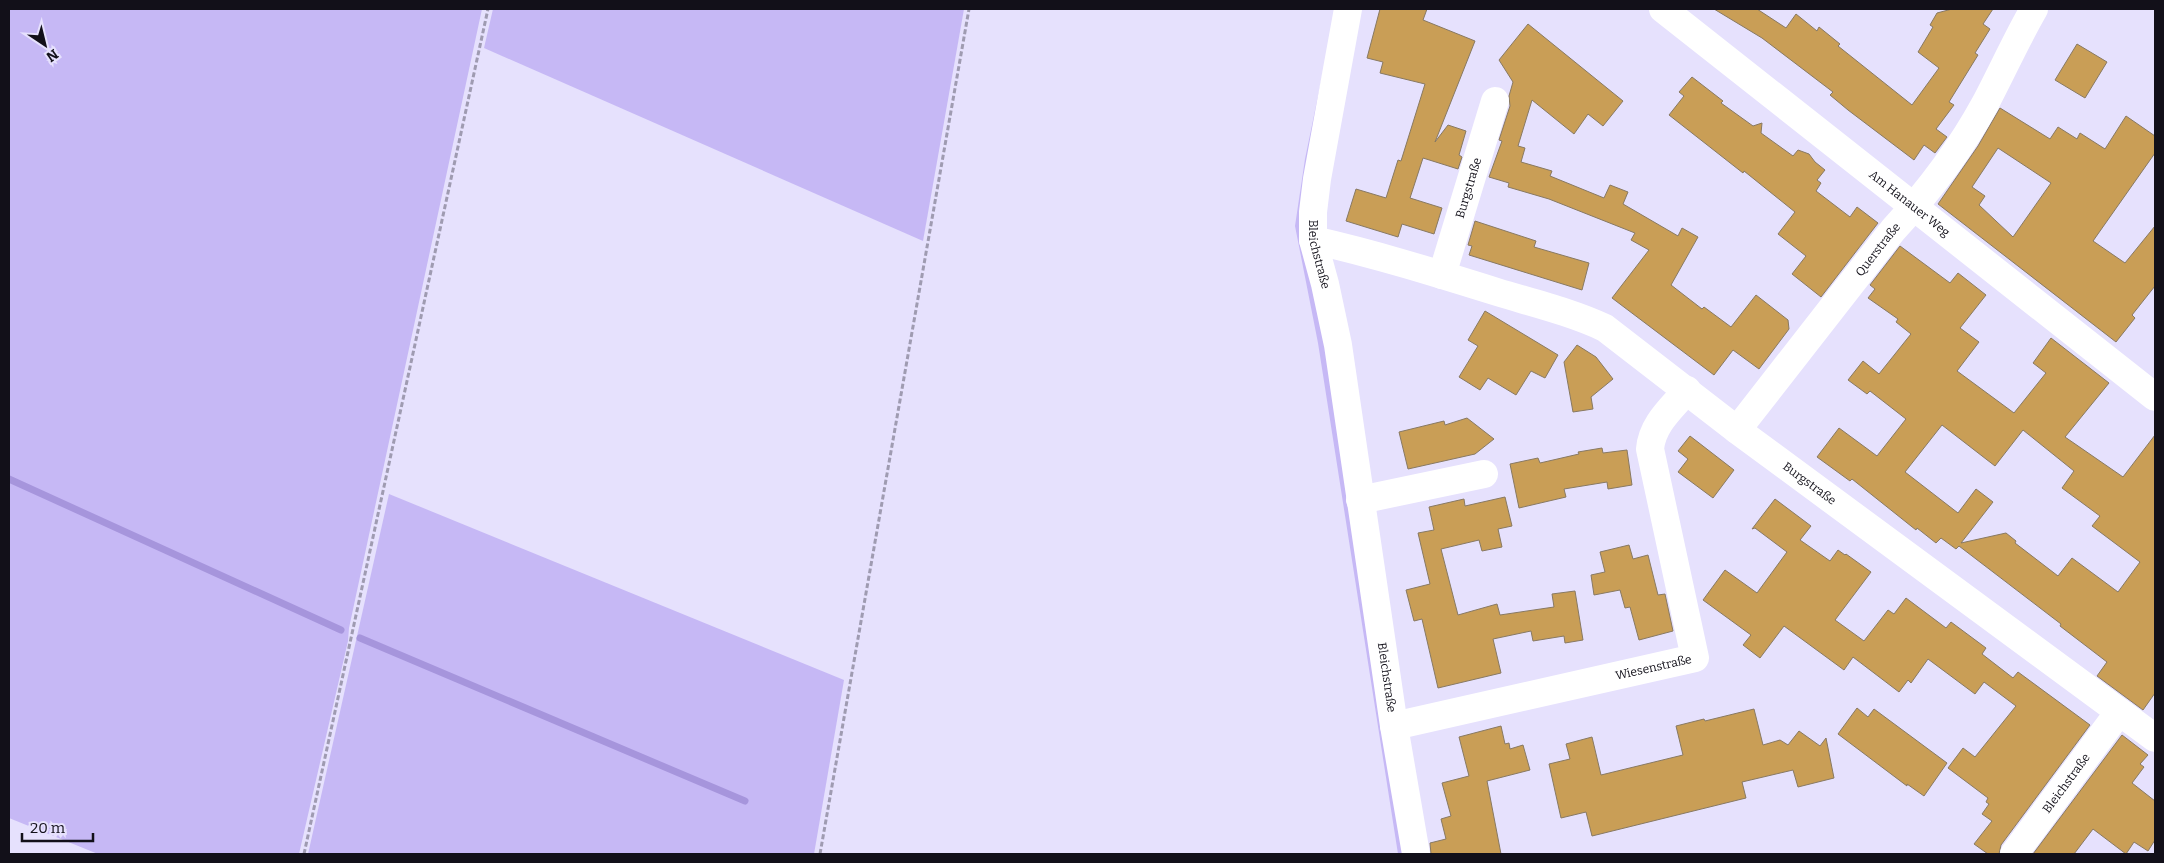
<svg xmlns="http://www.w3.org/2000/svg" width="2164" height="863" font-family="Bitter,serif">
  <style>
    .green { fill: #c6b8f5 }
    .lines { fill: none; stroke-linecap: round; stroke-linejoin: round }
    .stream { stroke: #a695dc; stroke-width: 7 }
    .building { fill: #c99e56; stroke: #887962; fill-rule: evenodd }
    .path { stroke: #9f9bb1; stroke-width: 3; stroke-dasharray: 5 2.5; stroke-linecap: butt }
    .minor { stroke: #fff; stroke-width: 28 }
    .labels { text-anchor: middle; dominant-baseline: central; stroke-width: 4; stroke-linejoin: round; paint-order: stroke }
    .street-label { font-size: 12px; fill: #121019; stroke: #e6e1fd }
  </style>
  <rect width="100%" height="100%" fill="#e6e1fd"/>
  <g class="green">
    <path d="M 9,9 L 482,9 L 349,628 L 348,641 L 299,854 L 98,854 L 9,818 Z"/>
    <path d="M 493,9 L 964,9 L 923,241 L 484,48 Z"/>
    <path d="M 1336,9 L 1306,184 L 1327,339 L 1404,854 L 1398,854 L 1318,343 L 1295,226 L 1305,159 Z"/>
    <path d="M 389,494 L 844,680 L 814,854 L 308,854 Z"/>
  </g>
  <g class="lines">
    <g class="stream">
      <path d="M 9,479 L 341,630"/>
      <path d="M 360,638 L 745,801"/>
    </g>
  </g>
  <g class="building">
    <path d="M 1380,9 L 1427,9 L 1423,20 L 1475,41 L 1435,142 L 1448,125 L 1466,131 L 1459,155 L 1462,157 L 1458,169 L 1423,158 L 1410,198 L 1442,208 L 1434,234 L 1402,224 L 1398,237 L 1346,221 L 1356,189 L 1386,198 L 1398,160 L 1401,161 L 1425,84 L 1380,73 L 1383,62 L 1367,58 Z"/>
    <path d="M 1714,9 L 1757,9 L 1786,28 L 1796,14 L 1817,31 L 1819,27 L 1840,44 L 1838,46 L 1912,105 L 1939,68 L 1918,52 L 1933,27 L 1930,25 L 1937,13 L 1952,9 L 1993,9 L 1983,24 L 1990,29 L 1975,53 L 1978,55 L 1949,102 L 1954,105 L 1936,129 L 1947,137 L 1935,153 L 1924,145 L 1914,160 L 1848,110 L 1830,95 L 1833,92 L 1762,38 Z"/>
    <path d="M 1528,24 L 1623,101 L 1603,126 L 1588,114 L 1574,134 L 1532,100 L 1518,146 L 1525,148 L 1521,162 L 1552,171 L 1550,176 L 1604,198 L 1610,185 L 1628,192 L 1623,204 L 1678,236 L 1682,228 L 1698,237 L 1671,285 L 1702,309 L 1704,307 L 1731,327 L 1756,295 L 1788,320 L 1789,329 L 1759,369 L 1733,350 L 1714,375 L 1612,298 L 1649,250 L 1631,240 L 1635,233 L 1549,199 L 1508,187 L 1509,183 L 1489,177 L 1502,141 L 1499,140 L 1510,106 L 1509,96 L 1513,82 L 1499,60 Z"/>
    <path d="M 2077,44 L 2107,62 L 2085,98 L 2055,80 Z"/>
    <path d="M 1692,77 L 1723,101 L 1721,103 L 1753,126 L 1762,123 L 1761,133 L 1793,156 L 1798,150 L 1809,154 L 1815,162 L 1825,170 L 1817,180 L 1821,183 L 1816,191 L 1850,217 L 1857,207 L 1878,223 L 1821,297 L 1792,274 L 1806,256 L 1778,234 L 1795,212 L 1744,171 L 1743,173 L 1669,115 L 1684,96 L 1679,92 Z"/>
    <path d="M 2000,108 L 2050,139 L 2058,127 L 2077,139 L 2080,133 L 2105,149 L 2126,116 L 2155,136 L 2155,153 L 2093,241 L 2125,263 L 2155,226 L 2155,286 L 2132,315 L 2135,318 L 2116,342 L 1938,204 L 1978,146 ZM 1998,148 L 2051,183 L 2013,237 L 1979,205 L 1985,196 L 1972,187 Z"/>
    <path d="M 1475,221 L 1536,241 L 1534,247 L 1589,263 L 1582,290 L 1469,255 L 1472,246 L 1468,245 Z"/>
    <path d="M 1900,246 L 1950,283 L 1958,273 L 1986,295 L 1960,328 L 1979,342 L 1957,371 L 2014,413 L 2046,373 L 2033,363 L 2051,338 L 2109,383 L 2065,437 L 2123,477 L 2155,435 L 2155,693 L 2143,710 L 2097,676 L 2107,662 L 2060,626 L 2061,624 L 1959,546 L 1956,549 L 1941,538 L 1936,543 L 1917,528 L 1916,530 L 1852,479 L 1850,481 L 1817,457 L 1839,428 L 1877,456 L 1906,419 L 1870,391 L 1867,394 L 1848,380 L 1863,361 L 1879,374 L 1911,334 L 1896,322 L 1898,319 L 1868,298 L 1875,289 L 1870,285 ZM 1942,425 L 1995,466 L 2023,430 L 2074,471 L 2062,488 L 2100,516 L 2092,526 L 2140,562 L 2118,592 L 2072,558 L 2058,576 L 2015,543 L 2016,541 L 2006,533 L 1961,543 L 1993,502 L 1976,489 L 1958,513 L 1905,472 Z"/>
    <path d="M 1485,311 L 1558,355 L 1545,378 L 1531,371 L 1516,395 L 1488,378 L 1480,390 L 1459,377 L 1478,346 L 1468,340 Z"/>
    <path d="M 1577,345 L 1596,357 L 1613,379 L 1591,397 L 1593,409 L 1573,412 L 1564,362 Z"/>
    <path d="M 1467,418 L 1494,439 L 1475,454 L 1408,469 L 1399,432 L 1444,421 L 1445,425 Z"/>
    <path d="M 1690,436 L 1734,470 L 1713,498 L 1678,472 L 1688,459 L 1678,451 Z"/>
    <path d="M 1602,448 L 1603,453 L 1627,450 L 1632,485 L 1608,489 L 1607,482 L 1564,489 L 1566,497 L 1519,508 L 1510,464 L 1538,458 L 1540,463 L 1579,454 L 1578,452 Z"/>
    <path d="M 1505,497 L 1512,526 L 1498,529 L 1502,547 L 1482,551 L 1479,540 L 1441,549 L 1458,615 L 1497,604 L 1500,615 L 1554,607 L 1552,594 L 1575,591 L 1583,640 L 1565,643 L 1564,636 L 1533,641 L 1531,631 L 1493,639 L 1501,673 L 1438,688 L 1422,619 L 1414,621 L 1406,590 L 1430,584 L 1418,533 L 1434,530 L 1429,507 L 1464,499 L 1465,506 Z"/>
    <path d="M 1775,499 L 1811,526 L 1800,540 L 1830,561 L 1838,550 L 1845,555 L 1846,554 L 1871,572 L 1835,620 L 1864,641 L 1888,610 L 1894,614 L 1906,598 L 1946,628 L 1951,622 L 1986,648 L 1982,654 L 2013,678 L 2018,672 L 2090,725 L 2001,845 L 1999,854 L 1988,854 L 1974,844 L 1992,821 L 1982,814 L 1989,804 L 1986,802 L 1988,798 L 1948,768 L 1963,748 L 1975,757 L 2016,706 L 1984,682 L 1975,694 L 1928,659 L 1911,683 L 1908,680 L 1899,692 L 1853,657 L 1844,670 L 1784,626 L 1760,658 L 1743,645 L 1751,635 L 1703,600 L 1725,570 L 1757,593 L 1787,552 L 1755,528 L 1752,529 Z"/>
    <path d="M 1629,545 L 1633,559 L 1648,555 L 1658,595 L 1665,594 L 1673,631 L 1639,640 L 1630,607 L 1625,608 L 1620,590 L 1594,595 L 1591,575 L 1605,572 L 1600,552 Z"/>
    <path d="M 1857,708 L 1868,717 L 1874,709 L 1947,763 L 1924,796 L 1907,784 L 1907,786 L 1838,734 Z"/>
    <path d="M 1754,709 L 1763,745 L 1780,740 L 1788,745 L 1799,731 L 1820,746 L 1826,738 L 1834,778 L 1798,787 L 1793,770 L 1742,782 L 1746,798 L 1592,836 L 1586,812 L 1561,818 L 1549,764 L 1570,759 L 1566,744 L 1592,737 L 1601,775 L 1683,755 L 1676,726 L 1704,719 L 1705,721 Z"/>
    <path d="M 1501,726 L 1505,744 L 1509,743 L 1510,749 L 1523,745 L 1530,770 L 1487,781 L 1501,854 L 1431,854 L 1430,843 L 1446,839 L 1441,819 L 1451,816 L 1442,783 L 1469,776 L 1459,737 Z"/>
    <path d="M 2122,735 L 2148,755 L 2140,764 L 2144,767 L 2132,783 L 2155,801 L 2155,840 L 2148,851 L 2134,842 L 2126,854 L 2093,829 L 2074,854 L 2033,854 Z"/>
  </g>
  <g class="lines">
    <g class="path">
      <path d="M 304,854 L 488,9"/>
      <path d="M 820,854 L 969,9"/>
    </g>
    <g class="minor">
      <path id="s1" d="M 1348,9 L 1317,179 L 1313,212 L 1313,240 L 1325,284 L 1338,345 L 1394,726 L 1416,854"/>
      <path id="s2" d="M 1663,9 L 2155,397"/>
      <path id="s3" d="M 1313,240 C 1375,254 1436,273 1497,292 C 1533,303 1571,312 1605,328 L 1737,430 L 2155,738"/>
      <path id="s4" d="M 1442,275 L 1495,101"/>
      <path id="s5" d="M 1737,430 L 1893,230 C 1928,192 1960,150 1985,104 C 2002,72 2016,40 2034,9"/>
      <path d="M 1360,500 L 1484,474"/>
      <path id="s6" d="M 1394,726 L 1695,658 L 1650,449 C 1652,424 1672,408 1687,390"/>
      <path id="s7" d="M 2014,854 L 2119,712"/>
    </g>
  </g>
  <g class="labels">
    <g class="street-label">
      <text stroke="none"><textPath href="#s4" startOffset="91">Burgstraße</textPath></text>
      <text stroke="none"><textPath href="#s2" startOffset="314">Am Hanauer Weg</textPath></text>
      <text stroke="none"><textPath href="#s5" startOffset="229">Querstraße</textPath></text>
      <text stroke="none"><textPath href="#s1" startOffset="249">Bleichstraße</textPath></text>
      <text stroke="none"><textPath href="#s3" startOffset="562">Burgstraße</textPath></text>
      <text stroke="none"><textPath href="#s6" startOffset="266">Wiesenstraße</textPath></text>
      <text stroke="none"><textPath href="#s1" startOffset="678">Bleichstraße</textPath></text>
      <text stroke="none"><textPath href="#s7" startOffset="88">Bleichstraße</textPath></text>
    </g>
  </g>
  <rect width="2164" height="863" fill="none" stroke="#121019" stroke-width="20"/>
  <g transform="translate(45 45) rotate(145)" stroke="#e6e1fd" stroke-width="4" paint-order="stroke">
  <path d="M0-4L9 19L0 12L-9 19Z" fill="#121019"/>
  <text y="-8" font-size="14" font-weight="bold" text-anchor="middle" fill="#121019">N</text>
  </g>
  <path d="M22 833v8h71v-8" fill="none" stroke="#121019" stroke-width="2.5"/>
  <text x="30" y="833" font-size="15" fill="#121019" stroke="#e6e1fd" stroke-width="4" paint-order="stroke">20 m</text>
</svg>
